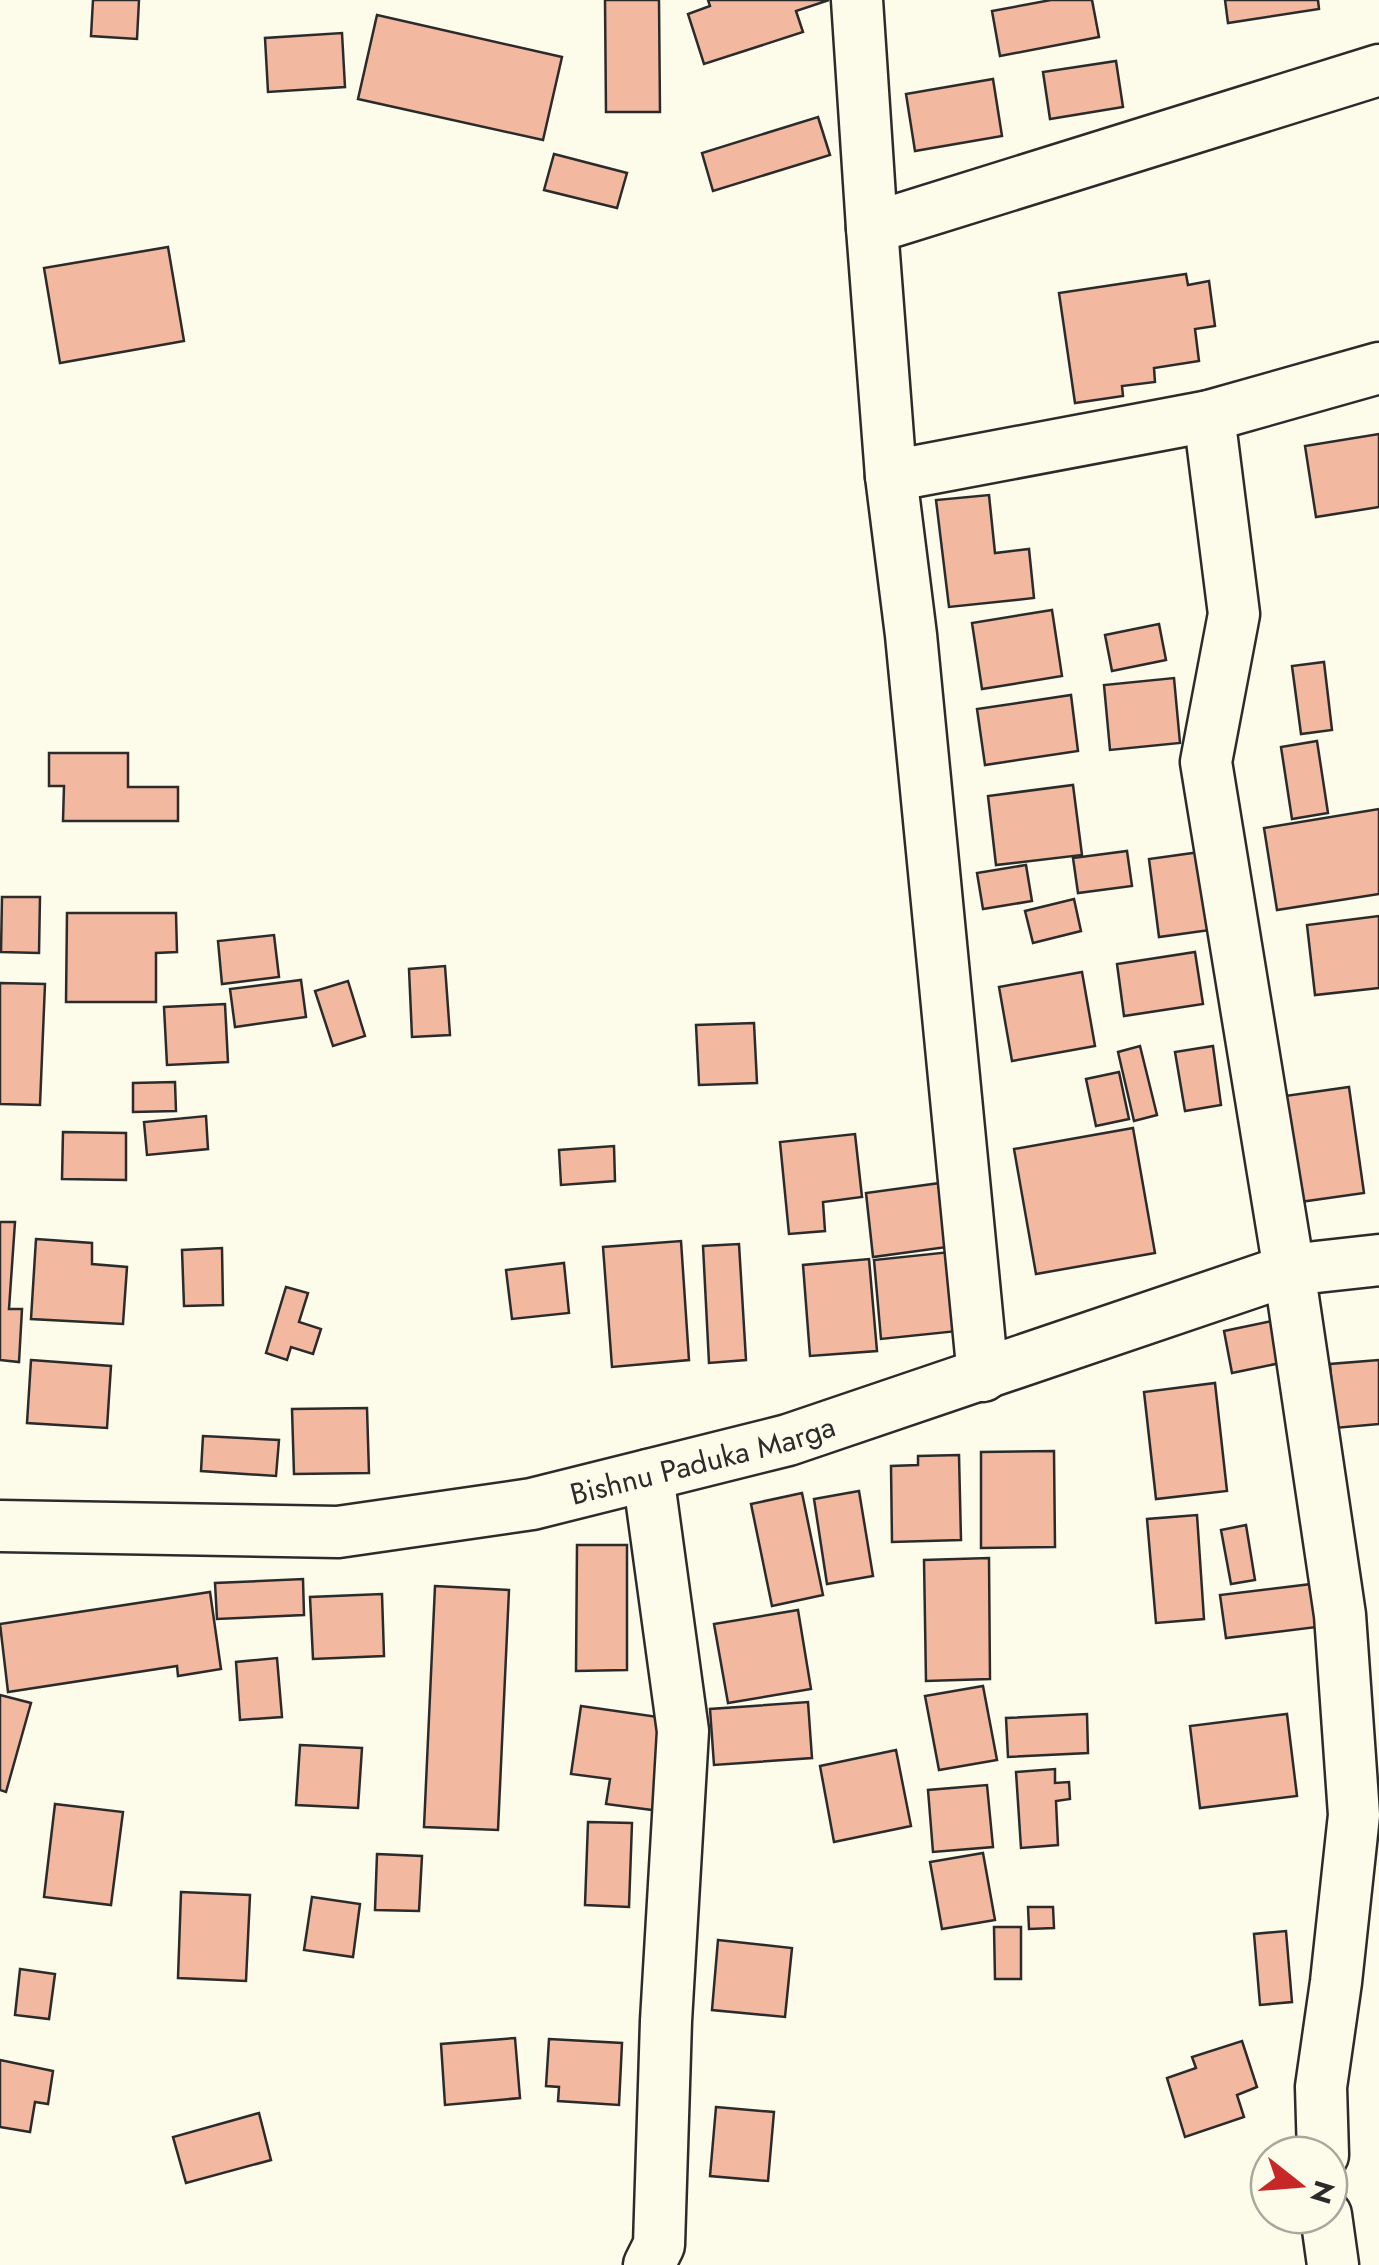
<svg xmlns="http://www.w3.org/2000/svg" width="1379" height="2265" font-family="Jost,sans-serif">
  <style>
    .building { fill: #f2b8a0; stroke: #2b2b2b; stroke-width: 2.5 }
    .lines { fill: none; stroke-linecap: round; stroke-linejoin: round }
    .street-casing { stroke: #2b2b2b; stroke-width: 55 }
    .street { stroke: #fdfbea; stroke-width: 50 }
    .labels { text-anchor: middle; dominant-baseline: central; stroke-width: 8; stroke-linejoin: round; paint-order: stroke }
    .street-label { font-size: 30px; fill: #2b2b2b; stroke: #fdfbea }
  </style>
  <rect width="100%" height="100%" fill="#fdfbea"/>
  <g class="building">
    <path d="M 93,0 L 139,0 L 137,39 L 91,36 Z"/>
    <path d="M 605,0 L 659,0 L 660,112 L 606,112 Z"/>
    <path d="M 708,0 L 829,0 L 796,11 L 803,32 L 704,64 L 688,14 L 710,6 Z"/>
    <path d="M 1051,0 L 1092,0 L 1099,37 L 1000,56 L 992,11 Z"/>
    <path d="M 1225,0 L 1318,0 L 1319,9 L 1228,23 Z"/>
    <path d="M 377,15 L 562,57 L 543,140 L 358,99 Z"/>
    <path d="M 342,33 L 345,87 L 268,92 L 265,38 Z"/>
    <path d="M 1116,61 L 1123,107 L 1050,119 L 1043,72 Z"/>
    <path d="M 993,79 L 1002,136 L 915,151 L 906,94 Z"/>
    <path d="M 818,117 L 830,155 L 713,191 L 702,153 Z"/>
    <path d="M 554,154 L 627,173 L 617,208 L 544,190 Z"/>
    <path d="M 168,247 L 184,341 L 60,363 L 44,268 Z"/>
    <path d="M 1186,274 L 1188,285 L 1209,281 L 1215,326 L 1195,329 L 1199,361 L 1154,368 L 1155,382 L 1122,386 L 1123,396 L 1075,403 L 1059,293 Z"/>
    <path d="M 1379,434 L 1379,507 L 1316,517 L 1305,446 Z"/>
    <path d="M 989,495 L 995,553 L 1029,549 L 1034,598 L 949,607 L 936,500 Z"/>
    <path d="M 1052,610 L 1062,676 L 982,689 L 972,623 Z"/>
    <path d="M 1159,624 L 1166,660 L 1112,671 L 1105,635 Z"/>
    <path d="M 1324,662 L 1332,730 L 1301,734 L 1292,666 Z"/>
    <path d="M 1174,678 L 1180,743 L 1110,750 L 1104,685 Z"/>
    <path d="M 1071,695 L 1078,751 L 985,765 L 977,709 Z"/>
    <path d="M 1317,741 L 1328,813 L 1292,819 L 1281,747 Z"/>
    <path d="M 49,753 L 128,753 L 128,787 L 178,787 L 178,821 L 63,821 L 64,786 L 49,786 Z"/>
    <path d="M 1073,785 L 1082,855 L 996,865 L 988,796 Z"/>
    <path d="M 1379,809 L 1379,894 L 1277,910 L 1264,828 Z"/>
    <path d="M 1127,851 L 1132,886 L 1078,893 L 1073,858 Z"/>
    <path d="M 1200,852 L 1210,930 L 1159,937 L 1149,859 Z"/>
    <path d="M 1026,865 L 1032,901 L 983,909 L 977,873 Z"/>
    <path d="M 2,897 L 40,897 L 39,953 L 1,952 Z"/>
    <path d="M 1074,899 L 1081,931 L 1033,943 L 1025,911 Z"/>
    <path d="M 67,913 L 176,913 L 177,952 L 156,953 L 156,1002 L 66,1002 Z"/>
    <path d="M 1379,916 L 1379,988 L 1315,995 L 1307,925 Z"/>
    <path d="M 274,935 L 279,977 L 222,984 L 218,941 Z"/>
    <path d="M 1195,952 L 1203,1004 L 1124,1016 L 1117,964 Z"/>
    <path d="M 445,966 L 450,1035 L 412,1037 L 409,969 Z"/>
    <path d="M 1082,972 L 1095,1046 L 1012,1061 L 999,987 Z"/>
    <path d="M 301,980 L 306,1017 L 235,1027 L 230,989 Z"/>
    <path d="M 348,981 L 365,1036 L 333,1046 L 315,991 Z"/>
    <path d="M 0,983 L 45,984 L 40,1105 L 0,1104 Z"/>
    <path d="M 225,1004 L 228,1062 L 167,1065 L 164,1007 Z"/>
    <path d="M 754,1023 L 757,1083 L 699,1085 L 696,1025 Z"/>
    <path d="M 1140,1046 L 1157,1115 L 1134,1121 L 1118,1052 Z"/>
    <path d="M 1213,1046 L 1221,1105 L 1185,1111 L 1175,1052 Z"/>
    <path d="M 1119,1072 L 1129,1119 L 1096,1126 L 1086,1079 Z"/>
    <path d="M 175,1082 L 176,1111 L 133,1112 L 133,1083 Z"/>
    <path d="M 1349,1087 L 1364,1193 L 1300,1202 L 1285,1096 Z"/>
    <path d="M 206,1116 L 208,1149 L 147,1155 L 144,1122 Z"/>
    <path d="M 1133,1128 L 1155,1253 L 1036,1274 L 1014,1149 Z"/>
    <path d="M 63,1132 L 126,1133 L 126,1180 L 62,1179 Z"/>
    <path d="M 855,1134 L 862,1197 L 823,1202 L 825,1231 L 789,1234 L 780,1142 Z"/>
    <path d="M 614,1146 L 615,1181 L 561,1185 L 559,1150 Z"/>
    <path d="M 940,1183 L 947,1247 L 873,1257 L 866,1193 Z"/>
    <path d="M 0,1222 L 15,1222 L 9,1309 L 22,1309 L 19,1362 L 0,1360 Z"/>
    <path d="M 36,1239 L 92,1243 L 92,1264 L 127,1267 L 123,1324 L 31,1319 Z"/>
    <path d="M 681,1241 L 689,1360 L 612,1367 L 603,1247 Z"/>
    <path d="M 739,1244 L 746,1360 L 709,1363 L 703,1246 Z"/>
    <path d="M 222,1248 L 223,1305 L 184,1306 L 182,1250 Z"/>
    <path d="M 950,1252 L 958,1331 L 881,1339 L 874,1260 Z"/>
    <path d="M 869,1259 L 877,1351 L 810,1356 L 803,1265 Z"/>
    <path d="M 564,1263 L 569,1313 L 512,1319 L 506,1270 Z"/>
    <path d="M 286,1287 L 308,1293 L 299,1322 L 321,1329 L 313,1354 L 291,1347 L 287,1360 L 266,1353 Z"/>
    <path d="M 1282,1319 L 1290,1361 L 1232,1373 L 1224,1331 Z"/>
    <path d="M 31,1360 L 111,1366 L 107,1428 L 27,1423 Z"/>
    <path d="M 1379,1360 L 1379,1424 L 1335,1428 L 1330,1364 Z"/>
    <path d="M 1215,1383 L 1227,1491 L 1156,1499 L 1144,1392 Z"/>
    <path d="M 367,1408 L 369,1473 L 294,1474 L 292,1409 Z"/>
    <path d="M 203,1436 L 279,1440 L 276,1476 L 201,1471 Z"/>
    <path d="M 1054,1451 L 1055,1547 L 981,1548 L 981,1452 Z"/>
    <path d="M 959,1455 L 961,1540 L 892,1542 L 891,1466 L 918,1465 L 918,1456 Z"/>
    <path d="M 859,1491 L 873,1576 L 827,1584 L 814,1499 Z"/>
    <path d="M 802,1493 L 823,1595 L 772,1606 L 751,1504 Z"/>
    <path d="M 1197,1515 L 1204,1619 L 1156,1623 L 1147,1519 Z"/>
    <path d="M 1246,1525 L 1255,1580 L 1231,1584 L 1221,1530 Z"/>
    <path d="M 577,1545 L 627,1545 L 627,1670 L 576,1671 Z"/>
    <path d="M 989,1558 L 990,1679 L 926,1681 L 924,1560 Z"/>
    <path d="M 303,1579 L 304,1615 L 217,1619 L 215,1583 Z"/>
    <path d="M 1328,1582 L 1333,1625 L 1226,1638 L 1220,1595 Z"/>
    <path d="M 435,1586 L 509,1590 L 498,1830 L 424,1827 Z"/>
    <path d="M 210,1592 L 221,1669 L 178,1676 L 177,1666 L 8,1692 L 0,1624 Z"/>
    <path d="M 382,1594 L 384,1656 L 313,1659 L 310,1597 Z"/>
    <path d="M 798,1610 L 811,1689 L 728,1703 L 714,1624 Z"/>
    <path d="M 277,1658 L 282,1717 L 240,1720 L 236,1662 Z"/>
    <path d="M 983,1686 L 997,1760 L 939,1770 L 925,1696 Z"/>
    <path d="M 0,1695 L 31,1703 L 6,1792 L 0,1790 Z"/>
    <path d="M 808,1702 L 812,1758 L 714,1765 L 710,1709 Z"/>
    <path d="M 581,1706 L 672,1719 L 660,1811 L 606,1804 L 610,1779 L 571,1774 Z"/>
    <path d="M 1087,1714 L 1088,1753 L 1008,1757 L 1006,1718 Z"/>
    <path d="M 1287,1714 L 1297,1796 L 1200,1808 L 1190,1726 Z"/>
    <path d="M 300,1745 L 362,1748 L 358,1808 L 296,1805 Z"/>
    <path d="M 896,1750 L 911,1826 L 834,1842 L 820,1766 Z"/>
    <path d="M 1055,1769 L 1055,1783 L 1069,1782 L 1070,1799 L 1056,1801 L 1058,1845 L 1021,1848 L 1016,1772 Z"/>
    <path d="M 987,1785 L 993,1847 L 933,1852 L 928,1790 Z"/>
    <path d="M 55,1804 L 123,1812 L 111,1905 L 44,1897 Z"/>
    <path d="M 588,1822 L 632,1823 L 629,1907 L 585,1905 Z"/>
    <path d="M 983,1853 L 995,1920 L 942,1929 L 930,1862 Z"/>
    <path d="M 377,1854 L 422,1856 L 419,1911 L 375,1910 Z"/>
    <path d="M 181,1892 L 250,1895 L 246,1981 L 178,1978 Z"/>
    <path d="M 312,1897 L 360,1904 L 353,1957 L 304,1950 Z"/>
    <path d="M 1028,1907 L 1053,1907 L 1054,1928 L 1029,1929 Z"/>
    <path d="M 994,1927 L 1021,1927 L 1021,1979 L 995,1979 Z"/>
    <path d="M 1286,1931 L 1292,2002 L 1260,2005 L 1254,1934 Z"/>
    <path d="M 718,1940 L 792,1948 L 785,2017 L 712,2010 Z"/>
    <path d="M 20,1969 L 55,1974 L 49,2019 L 15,2015 Z"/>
    <path d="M 515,2038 L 520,2098 L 445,2105 L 441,2044 Z"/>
    <path d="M 549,2039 L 622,2043 L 619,2105 L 558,2101 L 559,2087 L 546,2086 Z"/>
    <path d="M 1242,2041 L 1257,2087 L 1237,2095 L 1244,2117 L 1185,2137 L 1167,2078 L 1196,2068 L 1192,2057 Z"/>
    <path d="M 0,2060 L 53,2071 L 48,2104 L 35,2102 L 30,2132 L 0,2127 Z"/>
    <path d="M 716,2107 L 774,2112 L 768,2181 L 710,2176 Z"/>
    <path d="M 259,2113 L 271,2160 L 186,2183 L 173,2137 Z"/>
  </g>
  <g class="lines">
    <g class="street-casing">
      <g id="street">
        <path d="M 857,0 L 872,228"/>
        <path d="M 1209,416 L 1234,614 L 1206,762 L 1289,1270 L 1340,1615 L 1354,1815 L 1336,1982 L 1321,2087 L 1323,2155"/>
        <path d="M 891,476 L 1209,416 L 1379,368"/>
        <path d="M 983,1376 L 911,635 L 891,476 L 872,228 L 1379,70"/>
        <path d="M 648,1475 L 683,1731 L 666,2021 L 659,2245 L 649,2265"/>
        <path id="s1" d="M 0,1526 L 338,1532 L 532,1504 L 788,1440 L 1289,1270 L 1379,1260"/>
        <path d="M 1326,2215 L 1333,2265"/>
      </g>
    </g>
    <use href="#street" class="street"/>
  </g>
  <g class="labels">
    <g class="street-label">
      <text stroke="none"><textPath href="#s1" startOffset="710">Bishnu Paduka Marga</textPath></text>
    </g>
  </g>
  <g transform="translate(1299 2185) rotate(107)"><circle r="48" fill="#fdfbea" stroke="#a9a89e" stroke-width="2.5"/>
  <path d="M0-8L18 38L0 25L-18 38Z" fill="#c62828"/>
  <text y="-15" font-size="28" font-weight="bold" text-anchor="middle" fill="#2b2b2b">N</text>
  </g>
</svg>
